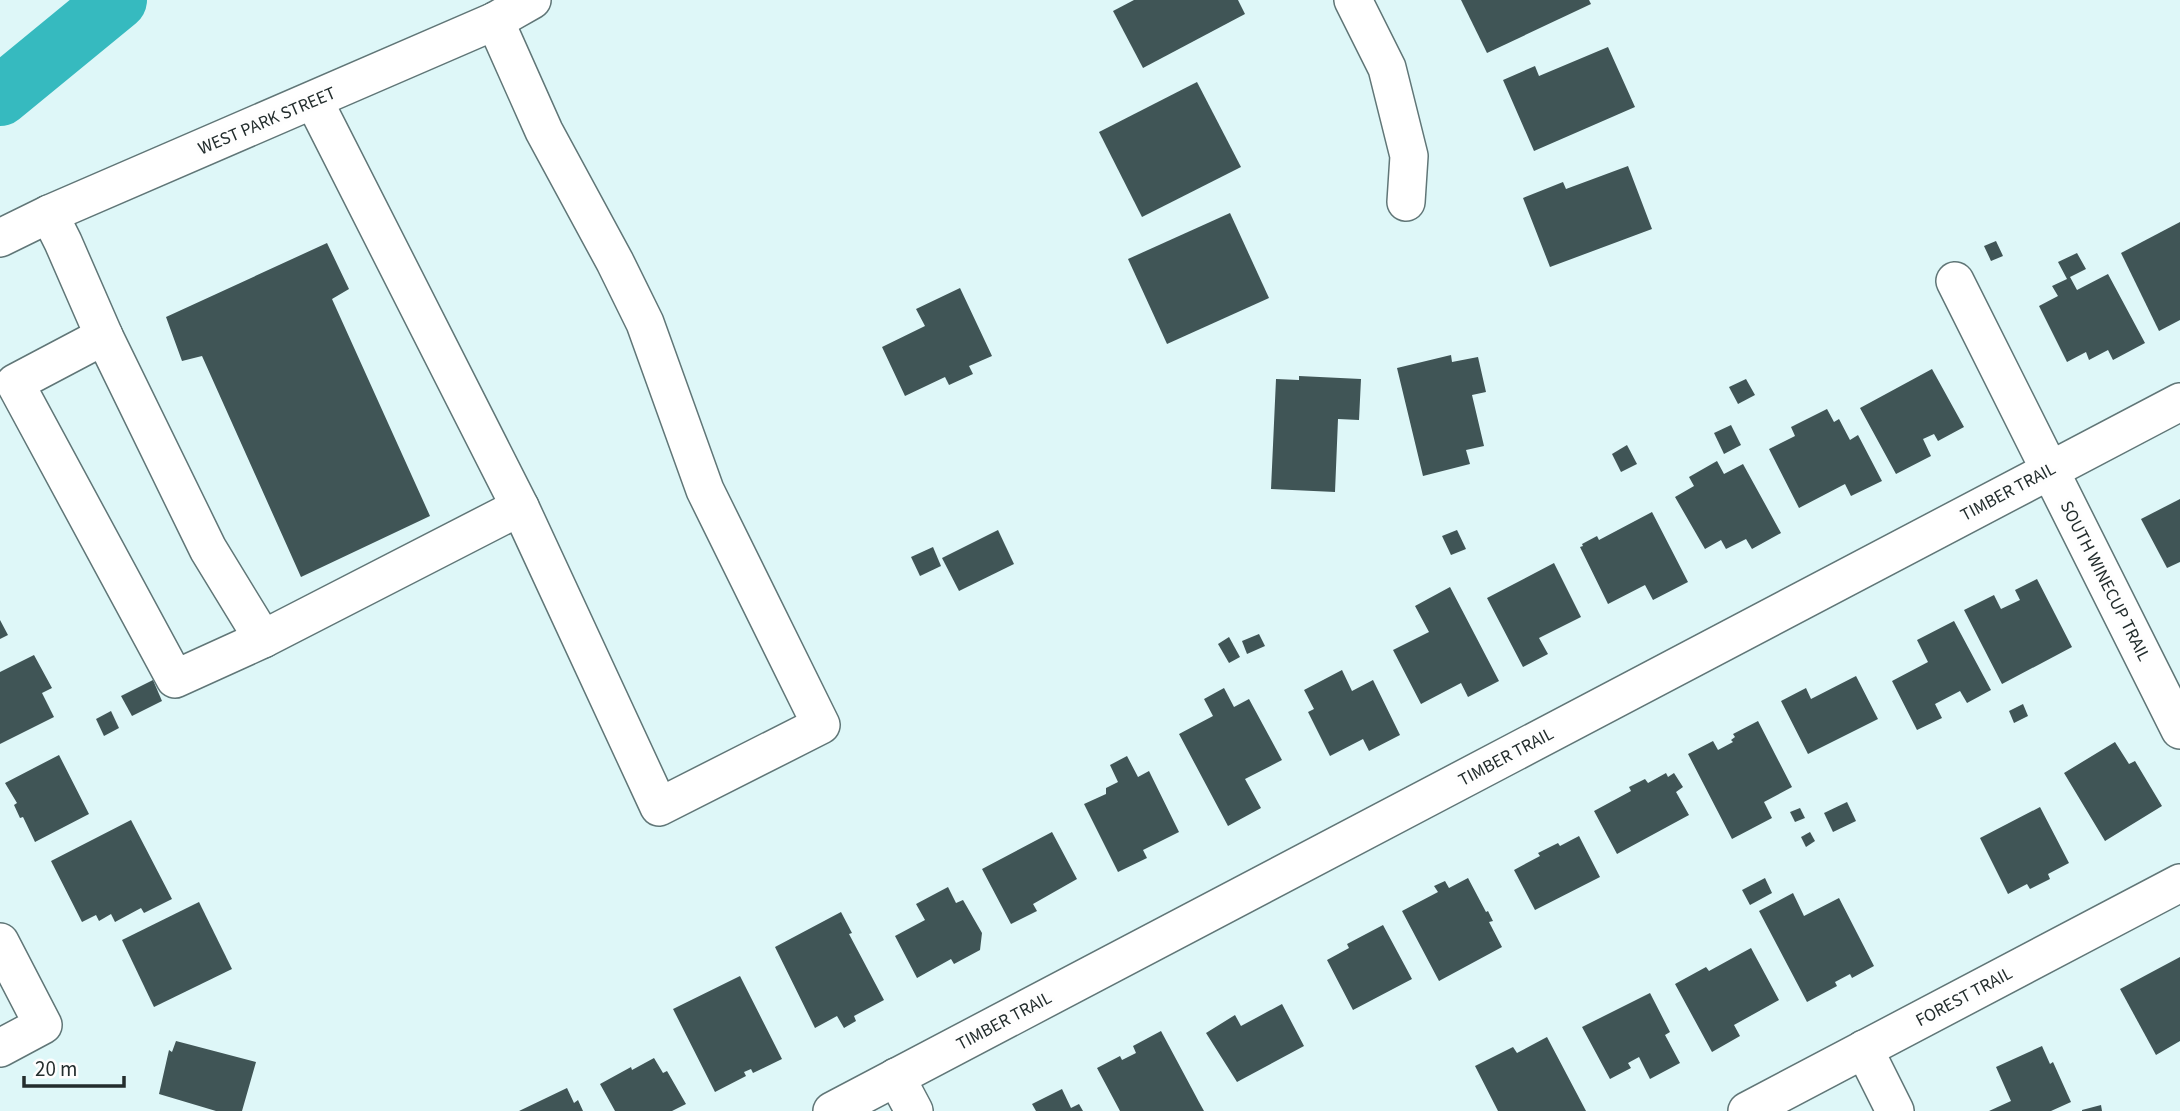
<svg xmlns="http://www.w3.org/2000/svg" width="2180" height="1111" font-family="'Source Sans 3',sans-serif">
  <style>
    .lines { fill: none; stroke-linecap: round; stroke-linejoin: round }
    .river { stroke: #36babf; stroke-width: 60 }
    .building { fill: #405556 }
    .minor-casing { stroke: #607677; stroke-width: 40 }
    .minor { stroke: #fff; stroke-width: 37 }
    .labels { text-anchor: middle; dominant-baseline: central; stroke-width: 7; stroke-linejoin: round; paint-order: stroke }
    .street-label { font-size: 18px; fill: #232d2d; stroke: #fefefe }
  </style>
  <rect width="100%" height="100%" fill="#def7f8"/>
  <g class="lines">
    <path class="river" d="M 0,96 L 117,0"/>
  </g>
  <g class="building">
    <path d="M 1134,0 L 1238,0 L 1245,14 L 1143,68 L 1113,11 Z"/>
    <path d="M 1461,0 L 1589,0 L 1591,4 L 1487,53 Z"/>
    <path d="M 1608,47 L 1635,107 L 1534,151 L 1503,80 L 1535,66 L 1539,76 Z"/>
    <path d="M 1197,82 L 1241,167 L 1142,217 L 1099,132 Z"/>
    <path d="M 1628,166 L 1652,229 L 1550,267 L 1523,198 L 1563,182 L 1566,189 Z"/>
    <path d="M 1230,213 L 1269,298 L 1167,344 L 1128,259 Z"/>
    <path d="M 2180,222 L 2180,320 L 2159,331 L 2121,253 Z"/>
    <path d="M 1996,241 L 2003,256 L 1991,261 L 1984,246 Z"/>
    <path d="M 327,243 L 349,289 L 332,299 L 430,516 L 301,577 L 202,356 L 182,361 L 166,317 Z"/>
    <path d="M 2077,253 L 2086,269 L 2070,277 L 2077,290 L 2108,274 L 2145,343 L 2113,360 L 2108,350 L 2089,360 L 2086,352 L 2067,362 L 2039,306 L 2058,296 L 2052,286 L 2067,279 L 2058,262 Z"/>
    <path d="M 960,288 L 992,356 L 969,366 L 973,374 L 949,385 L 945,377 L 905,396 L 882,347 L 925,326 L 916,309 Z"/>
    <path d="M 1451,355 L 1452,362 L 1478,357 L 1486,392 L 1472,395 L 1484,446 L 1466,450 L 1470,464 L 1423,476 L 1397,368 Z"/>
    <path d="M 1932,369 L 1964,427 L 1938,441 L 1934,434 L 1923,439 L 1931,456 L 1896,474 L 1860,408 Z"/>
    <path d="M 1299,376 L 1361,379 L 1359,420 L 1338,419 L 1335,492 L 1271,489 L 1276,379 L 1299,380 Z"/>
    <path d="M 1746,379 L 1755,395 L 1738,404 L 1729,387 Z"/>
    <path d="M 1827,409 L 1834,422 L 1839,419 L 1850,440 L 1858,435 L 1882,481 L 1851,496 L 1845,484 L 1799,508 L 1769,449 L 1795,436 L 1791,427 Z"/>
    <path d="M 1731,425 L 1741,445 L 1724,454 L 1714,433 Z"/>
    <path d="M 1627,445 L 1637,464 L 1621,472 L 1612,454 Z"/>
    <path d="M 1717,461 L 1724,474 L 1743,464 L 1781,533 L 1752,549 L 1746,539 L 1726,549 L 1721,540 L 1705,549 L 1675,497 L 1694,486 L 1689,477 Z"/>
    <path d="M 2180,499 L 2180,562 L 2167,568 L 2141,519 Z"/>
    <path d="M 1652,512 L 1688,582 L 1653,600 L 1645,585 L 1608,604 L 1580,547 L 1583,546 L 1582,544 L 1597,536 L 1599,540 Z"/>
    <path d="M 998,530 L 1014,564 L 959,591 L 942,558 Z"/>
    <path d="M 1457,530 L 1466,549 L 1451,555 L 1442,536 Z"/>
    <path d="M 933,547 L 941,566 L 920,576 L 911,557 Z"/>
    <path d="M 1554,563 L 1581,617 L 1539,638 L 1548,654 L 1523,667 L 1487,598 Z"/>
    <path d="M 2037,579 L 2072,647 L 2002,684 L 1964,610 L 1994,595 L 2001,609 L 2020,600 L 2015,590 Z"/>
    <path d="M 1450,587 L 1499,681 L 1468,697 L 1461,683 L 1421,704 L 1393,650 L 1429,632 L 1415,606 Z"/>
    <path d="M 0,620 L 8,635 L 0,639 Z"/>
    <path d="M 1954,621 L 1991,690 L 1967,703 L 1960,691 L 1935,704 L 1942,718 L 1917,730 L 1892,681 L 1928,662 L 1917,640 Z"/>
    <path d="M 1259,634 L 1265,646 L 1247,654 L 1242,641 Z"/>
    <path d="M 1229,637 L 1240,657 L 1229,663 L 1218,644 Z"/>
    <path d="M 34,655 L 52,688 L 42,693 L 54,717 L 0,744 L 0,672 Z"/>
    <path d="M 1342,670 L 1352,691 L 1373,680 L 1400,735 L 1369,751 L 1363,739 L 1330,756 L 1308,712 L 1314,709 L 1304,690 Z"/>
    <path d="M 1856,676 L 1878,719 L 1808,754 L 1781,701 L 1806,688 L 1811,699 Z"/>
    <path d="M 153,680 L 162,701 L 132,716 L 121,696 Z"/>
    <path d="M 1224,688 L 1234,707 L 1249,699 L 1282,760 L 1245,779 L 1261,808 L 1228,826 L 1179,734 L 1213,716 L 1204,699 Z"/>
    <path d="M 2023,704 L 2028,716 L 2014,723 L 2009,711 Z"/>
    <path d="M 111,711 L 119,728 L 104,736 L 96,719 Z"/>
    <path d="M 1758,721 L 1792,787 L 1764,802 L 1772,818 L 1732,839 L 1688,754 L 1713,741 L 1718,750 L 1733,742 L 1731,740 L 1735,737 L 1733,734 Z"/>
    <path d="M 2115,742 L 2129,764 L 2135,761 L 2162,806 L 2105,841 L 2064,773 Z"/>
    <path d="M 59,755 L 89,814 L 35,842 L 23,817 L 20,818 L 14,805 L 17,803 L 5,783 Z"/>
    <path d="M 1127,756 L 1138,777 L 1149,771 L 1179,832 L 1143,850 L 1147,858 L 1118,872 L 1084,804 L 1106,794 L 1106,788 L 1118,782 L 1110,765 Z"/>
    <path d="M 1666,773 L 1668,777 L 1674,773 L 1683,787 L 1676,792 L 1689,815 L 1617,854 L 1594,811 L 1631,791 L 1629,787 L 1645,779 L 1648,783 Z"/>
    <path d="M 1847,802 L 1856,821 L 1833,832 L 1824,813 Z"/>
    <path d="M 2040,807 L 2069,863 L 2048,874 L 2050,879 L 2030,889 L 2027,884 L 2008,894 L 1980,838 Z"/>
    <path d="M 1800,808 L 1805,818 L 1795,822 L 1790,812 Z"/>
    <path d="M 131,820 L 172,899 L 144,913 L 141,908 L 115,922 L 111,914 L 99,921 L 96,915 L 82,922 L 51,861 Z"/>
    <path d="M 1052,832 L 1077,879 L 1033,904 L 1037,911 L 1011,924 L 982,869 Z"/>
    <path d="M 1810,832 L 1815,841 L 1806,847 L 1801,837 Z"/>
    <path d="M 1579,836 L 1600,877 L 1535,910 L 1514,870 L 1540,856 L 1538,853 L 1558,843 L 1560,846 Z"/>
    <path d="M 1468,878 L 1486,912 L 1488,911 L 1493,921 L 1489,922 L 1502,947 L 1439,981 L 1402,911 L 1438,892 L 1434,886 L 1445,881 L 1449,888 Z"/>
    <path d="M 1765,878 L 1772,893 L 1750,905 L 1742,890 Z"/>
    <path d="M 948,887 L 956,903 L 963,900 L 982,933 L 980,950 L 954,964 L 951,959 L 917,978 L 895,936 L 925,920 L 916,904 Z"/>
    <path d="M 1793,893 L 1804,916 L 1839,898 L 1874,966 L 1852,978 L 1850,974 L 1835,982 L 1837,986 L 1807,1002 L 1759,911 Z"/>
    <path d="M 199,902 L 232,969 L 154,1007 L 122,940 Z"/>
    <path d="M 841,912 L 852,933 L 849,934 L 884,1000 L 854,1016 L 856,1021 L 844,1028 L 837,1016 L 815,1028 L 775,947 Z"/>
    <path d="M 1383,925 L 1412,979 L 1353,1010 L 1327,960 L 1349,948 L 1347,944 Z"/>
    <path d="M 1751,948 L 1779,1000 L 1734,1025 L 1740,1036 L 1712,1052 L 1675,984 L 1706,967 L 1709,971 Z"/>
    <path d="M 2180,957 L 2180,1041 L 2156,1055 L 2120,989 Z"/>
    <path d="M 740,976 L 782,1059 L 753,1073 L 751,1069 L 744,1072 L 746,1076 L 715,1092 L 673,1009 Z"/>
    <path d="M 1650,993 L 1670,1032 L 1665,1035 L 1680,1063 L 1650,1079 L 1639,1057 L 1628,1063 L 1631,1068 L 1610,1079 L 1582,1027 Z"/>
    <path d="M 1282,1004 L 1304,1046 L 1237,1082 L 1206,1033 L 1235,1015 L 1241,1026 Z"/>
    <path d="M 1161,1031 L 1199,1102 L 1204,1111 L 1120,1111 L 1097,1068 L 1120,1056 L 1122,1060 L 1136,1053 L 1133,1046 Z"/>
    <path d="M 1547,1037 L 1586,1111 L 1498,1111 L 1475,1066 L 1513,1047 L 1517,1053 Z"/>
    <path d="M 176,1041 L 256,1062 L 242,1111 L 216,1111 L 159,1094 L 169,1050 L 172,1052 Z"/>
    <path d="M 2042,1046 L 2050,1064 L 2053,1062 L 2071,1102 L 2051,1111 L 1989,1111 L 2011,1101 L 1996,1067 Z"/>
    <path d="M 654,1058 L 663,1073 L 667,1071 L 686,1104 L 672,1111 L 615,1111 L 600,1084 L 631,1067 L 632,1070 Z"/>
    <path d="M 567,1088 L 574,1103 L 578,1100 L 583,1111 L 519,1111 Z"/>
    <path d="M 1062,1089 L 1071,1108 L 1079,1104 L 1083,1111 L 1036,1111 L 1032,1104 Z"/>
    <path d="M 2101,1105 L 2102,1111 L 2082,1111 L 2082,1110 Z"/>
  </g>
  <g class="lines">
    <g class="minor-casing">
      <g id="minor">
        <path d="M 1353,0 L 1387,68 L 1409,156 L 1406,202"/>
        <path d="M 495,21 L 544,131 L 615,262 L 645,323 L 705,490 L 821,725 L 659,807 L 520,507"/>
        <path d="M 49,214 L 63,242 L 104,336 L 208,549 L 263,639 L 520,507 L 314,101"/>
        <path d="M 0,238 L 49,214 L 495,21 L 532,0"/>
        <path d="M 1955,281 L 2180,730"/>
        <path d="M 104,336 L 15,383 L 175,679 L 263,639"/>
        <path d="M 0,942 L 43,1025 L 0,1048"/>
        <path d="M 1864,1049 L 1895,1111"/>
        <path d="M 896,1077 L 914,1111"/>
        <path d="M 832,1111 L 2180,402"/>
        <path d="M 1747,1111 L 2180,883"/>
      </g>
    </g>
    <use href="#minor" class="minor"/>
  </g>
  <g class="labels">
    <g class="street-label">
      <text transform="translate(267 121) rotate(-23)">WEST PARK STREET</text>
      <text transform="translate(2008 492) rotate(-28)">TIMBER TRAIL</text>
      <text transform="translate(2105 581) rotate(63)">SOUTH WINECUP TRAIL</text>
      <text transform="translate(1506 757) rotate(-28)">TIMBER TRAIL</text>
      <text transform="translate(1964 997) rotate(-28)">FOREST TRAIL</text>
      <text transform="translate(1004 1021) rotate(-28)">TIMBER TRAIL</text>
    </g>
  </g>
  <path d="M24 1076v10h100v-10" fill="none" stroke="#232d2d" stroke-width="3.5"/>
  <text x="35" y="1076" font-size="21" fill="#232d2d" stroke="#fefefe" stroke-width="5" paint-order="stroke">20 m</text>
</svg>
